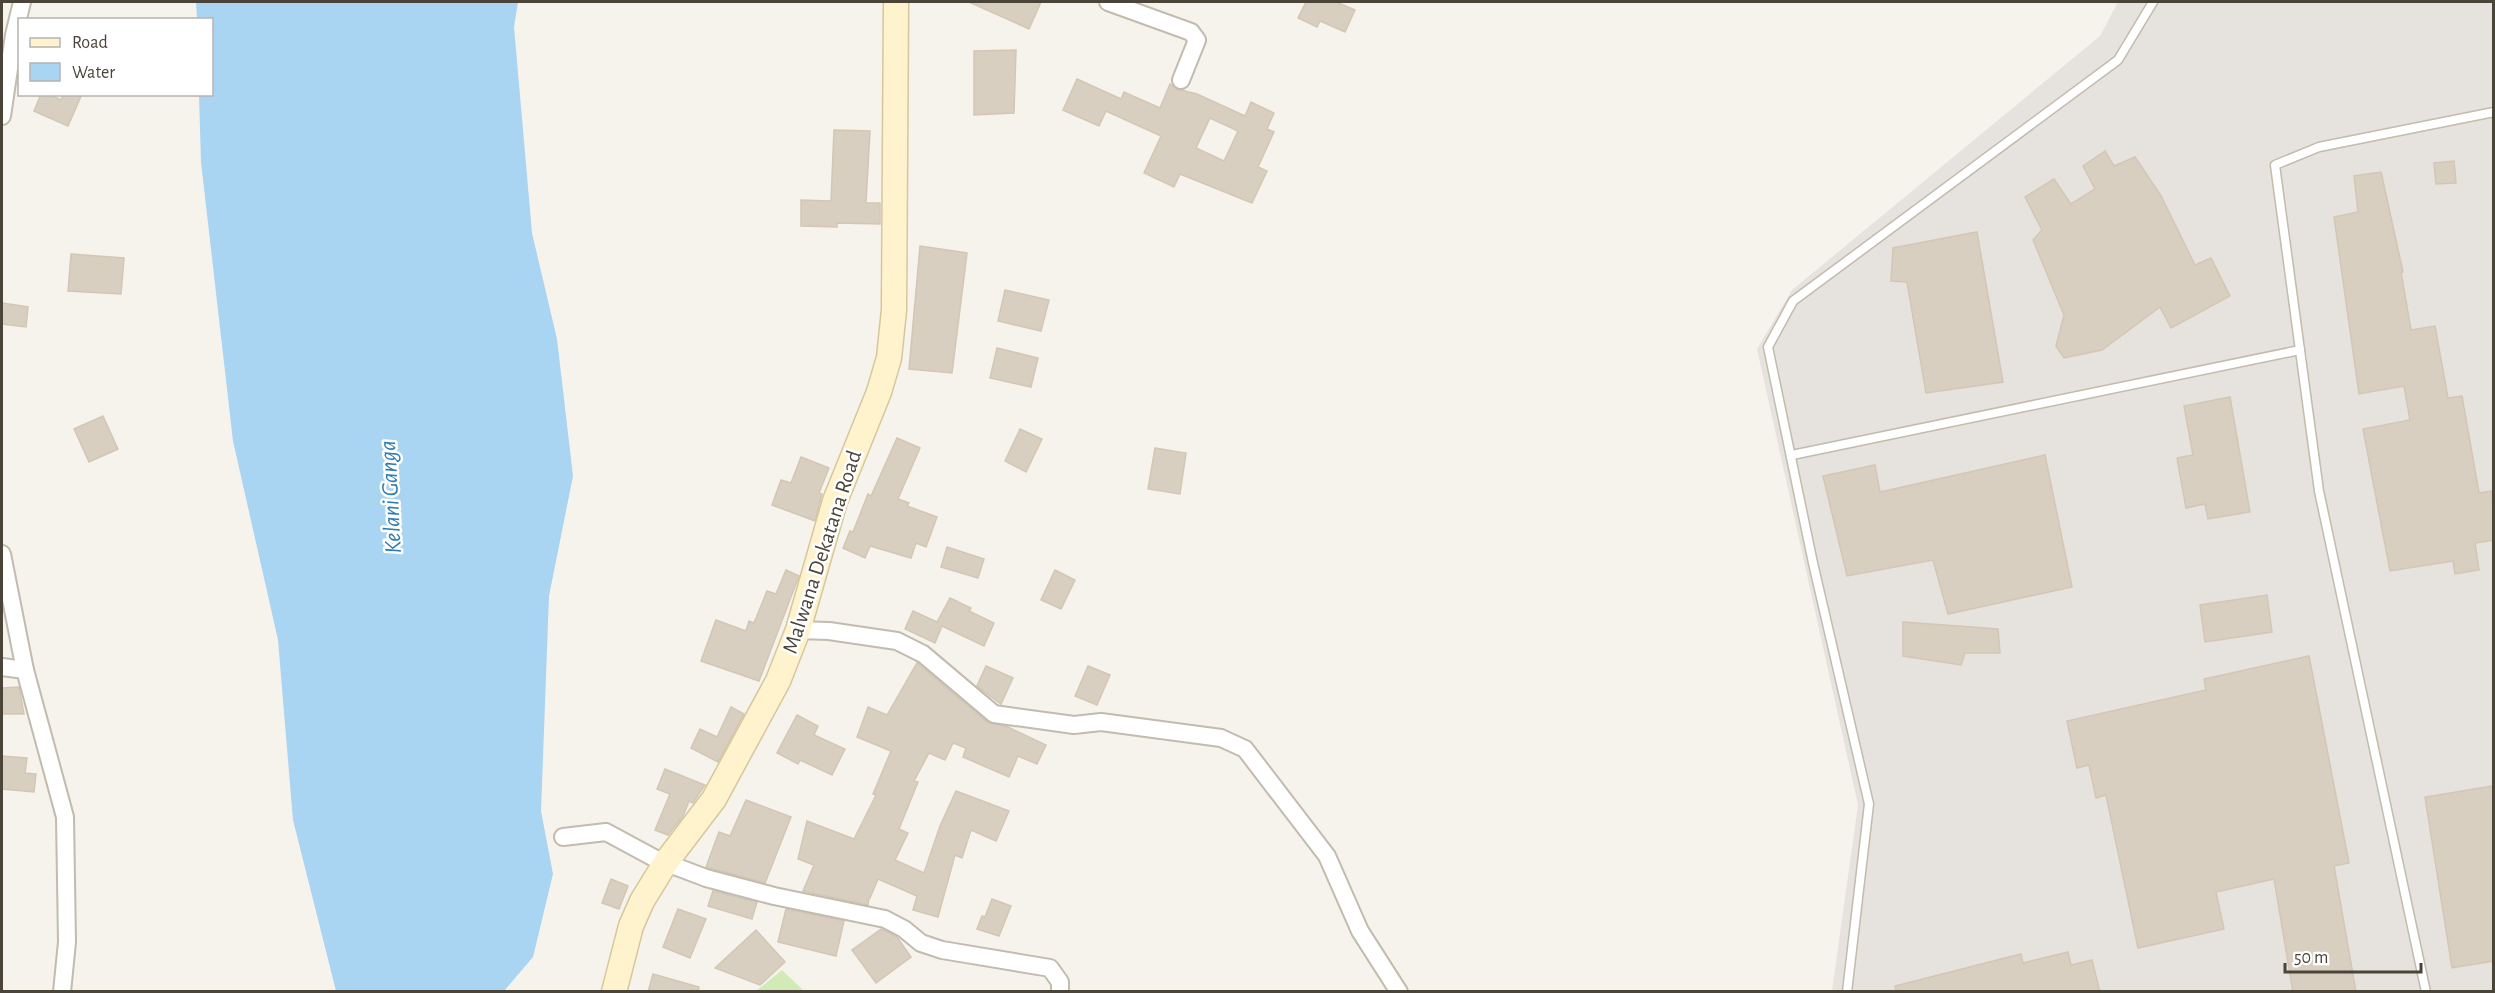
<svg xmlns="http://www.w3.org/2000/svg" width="2495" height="993" font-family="'Alegreya Sans',sans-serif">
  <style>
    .industrial { fill: #e6e2dd }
    .green { fill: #d2eab5 }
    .water { fill: #a9d4f2 }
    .building { fill: #d8cfc1; stroke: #d3c7b4; stroke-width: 1.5; fill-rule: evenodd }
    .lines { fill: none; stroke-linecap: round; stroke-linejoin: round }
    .lane-casing { stroke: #c2bbae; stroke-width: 11 }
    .street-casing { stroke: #c2bbae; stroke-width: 20 }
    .secondary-casing { stroke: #d6c79b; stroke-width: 27 }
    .lane { stroke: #fff; stroke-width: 8 }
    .street { stroke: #fff; stroke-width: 16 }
    .secondary { stroke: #fff3cd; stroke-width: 24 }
    .labels { text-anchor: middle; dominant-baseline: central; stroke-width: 5; stroke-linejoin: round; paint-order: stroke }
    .street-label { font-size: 22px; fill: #4b4439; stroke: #fff }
    .water-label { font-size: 24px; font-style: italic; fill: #2e7ab2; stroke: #fff }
  </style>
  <rect width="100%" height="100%" fill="#f6f3ec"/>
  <path class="industrial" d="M 2118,2 L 2493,2 L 2493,991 L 1832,991 L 1858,805 L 1757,349 L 1792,290 L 2100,36 Z"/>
  <path class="green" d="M 782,970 L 804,991 L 756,991 Z"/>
  <path class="water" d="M 196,2 L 518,2 L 514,27 L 532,233 L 557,339 L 573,476 L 549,596 L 541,811 L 553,874 L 533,957 L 504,991 L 336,991 L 293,820 L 278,640 L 233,441 L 201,162 L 199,95 L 212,94 L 212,20 L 197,19 Z"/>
  <g class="building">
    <path d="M 969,2 L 1041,2 L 1029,29 Z"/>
    <path d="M 1306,2 L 1336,2 L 1355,10 L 1345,32 L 1320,21 L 1317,27 L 1298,18 Z"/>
    <path d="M 1016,50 L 1014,113 L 974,115 L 974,51 Z"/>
    <path d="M 1077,79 L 1121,99 L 1124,92 L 1160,108 L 1170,84 L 1177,89 L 1197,94 L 1245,116 L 1251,102 L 1274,113 L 1267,129 L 1274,132 L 1258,167 L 1267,171 L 1252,203 L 1180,174 L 1174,187 L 1144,173 L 1161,136 L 1106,111 L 1099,126 L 1063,110 ZM 1210,118 L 1238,131 L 1224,161 L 1196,148 Z"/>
    <path d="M 41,94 L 49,94 L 61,100 L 63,94 L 82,94 L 68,126 L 34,111 Z"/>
    <path d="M 834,130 L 870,131 L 866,203 L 880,203 L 880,224 L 837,223 L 837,227 L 801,226 L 801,200 L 831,201 Z"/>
    <path d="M 2105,151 L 2114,166 L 2135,157 L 2161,196 L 2195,265 L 2211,258 L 2230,296 L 2171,328 L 2160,307 L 2102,350 L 2064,358 L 2056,346 L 2064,315 L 2033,240 L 2042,230 L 2025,197 L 2054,179 L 2071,204 L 2095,189 L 2083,166 Z"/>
    <path d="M 2454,161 L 2456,183 L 2436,184 L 2434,163 Z"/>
    <path d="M 2381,172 L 2403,272 L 2401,272 L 2411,330 L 2435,326 L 2448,398 L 2462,396 L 2479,493 L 2491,491 L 2493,508 L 2493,540 L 2475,543 L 2479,570 L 2455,574 L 2453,561 L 2390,571 L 2363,429 L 2410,420 L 2404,386 L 2359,394 L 2334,217 L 2358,212 L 2354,176 Z"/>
    <path d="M 1977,232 L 2003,382 L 1926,393 L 1907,282 L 1891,281 L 1893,248 Z"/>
    <path d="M 920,246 L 967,253 L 952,373 L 909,369 Z"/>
    <path d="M 71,254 L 124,258 L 121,294 L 68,291 Z"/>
    <path d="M 1005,290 L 1049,300 L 1041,331 L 998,321 Z"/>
    <path d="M 2,303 L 28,307 L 26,327 L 2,324 Z"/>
    <path d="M 997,348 L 1038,358 L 1031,387 L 990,378 Z"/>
    <path d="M 2230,397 L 2250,512 L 2208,519 L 2205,504 L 2186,508 L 2177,458 L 2193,455 L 2184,406 Z"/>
    <path d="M 103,416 L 118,449 L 89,462 L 74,429 Z"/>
    <path d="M 1020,429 L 1042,439 L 1026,472 L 1005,461 Z"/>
    <path d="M 897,438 L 920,448 L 898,499 L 909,503 L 907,506 L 937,517 L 926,547 L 916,543 L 911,558 L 870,546 L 865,558 L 843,548 L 850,531 L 853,532 L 868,494 L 871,496 Z"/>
    <path d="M 1155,448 L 1186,453 L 1180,494 L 1148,489 Z"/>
    <path d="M 2045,455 L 2072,587 L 1948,614 L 1933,560 L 1847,576 L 1823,476 L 1875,465 L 1880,492 Z"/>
    <path d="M 801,457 L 829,468 L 819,493 L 822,494 L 815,521 L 772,505 L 781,480 L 791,483 Z"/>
    <path d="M 947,547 L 984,559 L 978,578 L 941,567 Z"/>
    <path d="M 786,570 L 799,576 L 759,681 L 701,661 L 716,620 L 746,631 L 749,621 L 754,623 L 767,591 L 776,594 Z"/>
    <path d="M 1055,570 L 1075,580 L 1061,609 L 1041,600 Z"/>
    <path d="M 2267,595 L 2272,632 L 2205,642 L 2200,605 Z"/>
    <path d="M 950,598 L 971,608 L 969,611 L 994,623 L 984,646 L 942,626 L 935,643 L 905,629 L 913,611 L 937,622 Z"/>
    <path d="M 1903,622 L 1998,629 L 2000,653 L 1965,653 L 1961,665 L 1903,656 Z"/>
    <path d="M 2309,656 L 2349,863 L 2334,866 L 2356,992 L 2293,992 L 2274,879 L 2216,892 L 2224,929 L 2138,948 L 2106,795 L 2096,798 L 2089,765 L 2077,768 L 2067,721 L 2206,690 L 2204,679 Z"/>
    <path d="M 917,663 L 987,722 L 1008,727 L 1046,745 L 1037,764 L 1018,756 L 1009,777 L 963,757 L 966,748 L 953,743 L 945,760 L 929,753 L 914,781 L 918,782 L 899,829 L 908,833 L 895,860 L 924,873 L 940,826 L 956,791 L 1009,811 L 996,841 L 971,830 L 962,858 L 955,855 L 938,917 L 913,910 L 917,896 L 878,879 L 870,898 L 869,898 L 868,905 L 803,891 L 814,865 L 798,859 L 807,821 L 854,839 L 876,795 L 873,794 L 891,751 L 857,737 L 868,707 L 887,715 Z"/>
    <path d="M 986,666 L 1013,678 L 1001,704 L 977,686 Z"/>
    <path d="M 1088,666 L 1110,675 L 1097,705 L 1075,696 Z"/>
    <path d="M 19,687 L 24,714 L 2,714 L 2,688 Z"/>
    <path d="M 731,707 L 744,714 L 718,762 L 691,748 L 700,729 L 717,737 Z"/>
    <path d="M 797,715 L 818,726 L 814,735 L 845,749 L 832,775 L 800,760 L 798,764 L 777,753 Z"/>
    <path d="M 2,756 L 27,758 L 25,773 L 36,774 L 34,792 L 2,789 Z"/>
    <path d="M 665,769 L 705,785 L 693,803 L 689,801 L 683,816 L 668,835 L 655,830 L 670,794 L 657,789 Z"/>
    <path d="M 2493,786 L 2493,961 L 2452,968 L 2425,797 Z"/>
    <path d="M 746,800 L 791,817 L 765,883 L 706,867 L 719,832 L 730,836 Z"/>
    <path d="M 611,879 L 628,886 L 619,909 L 602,903 Z"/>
    <path d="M 713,891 L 757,902 L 752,919 L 708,906 Z"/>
    <path d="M 992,899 L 1011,906 L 999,936 L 977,929 L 982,916 L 985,917 Z"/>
    <path d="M 678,909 L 706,919 L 690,958 L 663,947 Z"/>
    <path d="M 786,909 L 844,921 L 836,956 L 778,942 Z"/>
    <path d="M 881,929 L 897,937 L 911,957 L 876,983 L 852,950 Z"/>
    <path d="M 756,930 L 785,962 L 760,985 L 715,968 Z"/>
    <path d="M 2068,952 L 2071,965 L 2092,960 L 2100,992 L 1896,992 L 1895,986 L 2021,954 L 2023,963 Z"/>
    <path d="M 653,974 L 699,987 L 698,992 L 648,992 Z"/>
  </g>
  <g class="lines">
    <g class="lane-casing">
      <g id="lane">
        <path d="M 1792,455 L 2300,350"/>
        <path d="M 1847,992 L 1869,804 L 1813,563 L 1768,347 L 1793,301 L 2118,60 L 2153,2"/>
        <path d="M 2426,992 L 2319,491 L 2275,165 L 2319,147 L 2494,112"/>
      </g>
    </g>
    <g class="street-casing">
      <g id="street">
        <path d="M 1108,2 L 1191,32 L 1197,40 L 1181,80"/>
        <path d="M 2,116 L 14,35 L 22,2"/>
        <path d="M 2,554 L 25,670 L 65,817 L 67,942 L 62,992"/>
        <path d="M 798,630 L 829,631 L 897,641 L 923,654 L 994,714 L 1074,725 L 1101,722 L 1221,738 L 1245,749 L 1327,856 L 1360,931 L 1399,992"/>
        <path d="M 2,667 L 25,670"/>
        <path d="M 563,837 L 606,832 L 656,859 L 706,878 L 774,896 L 885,919 L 904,929 L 921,943 L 942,950 L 1050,968 L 1060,982 L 1060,992"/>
      </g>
    </g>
    <g class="secondary-casing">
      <path id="secondary" d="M 614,992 L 631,926 L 642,901 L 666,862 L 714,799 L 778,681 L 798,630 L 835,501 L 879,392 L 889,358 L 894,310 L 896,2"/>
    </g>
    <use href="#lane" class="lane"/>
    <use href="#street" class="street"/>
    <use href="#secondary" class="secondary"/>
  </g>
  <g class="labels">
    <g class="street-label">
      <text transform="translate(822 552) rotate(-72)">Malwana Dekatana Road</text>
    </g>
    <g class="water-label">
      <text transform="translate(391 497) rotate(-93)">Kelani Ganga</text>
    </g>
  </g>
  <rect width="2495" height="993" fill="none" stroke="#4b4439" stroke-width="6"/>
  <rect x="18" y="18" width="195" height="78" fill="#ffffff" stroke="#b7b4b0" stroke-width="1.5"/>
  <rect x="30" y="38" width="30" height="9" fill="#fff3cd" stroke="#b7b4b0" stroke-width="1.5"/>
  <text x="72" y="48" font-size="18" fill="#4b4439">Road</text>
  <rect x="30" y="63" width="30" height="18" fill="#a9d4f2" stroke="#b7b4b0" stroke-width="1.5"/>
  <text x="72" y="78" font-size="18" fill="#4b4439">Water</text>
  <path d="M2285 963v9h136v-9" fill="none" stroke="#4b4439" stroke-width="3"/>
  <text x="2294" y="963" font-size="18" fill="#4b4439" stroke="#ffffff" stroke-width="4.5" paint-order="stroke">50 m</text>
</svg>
